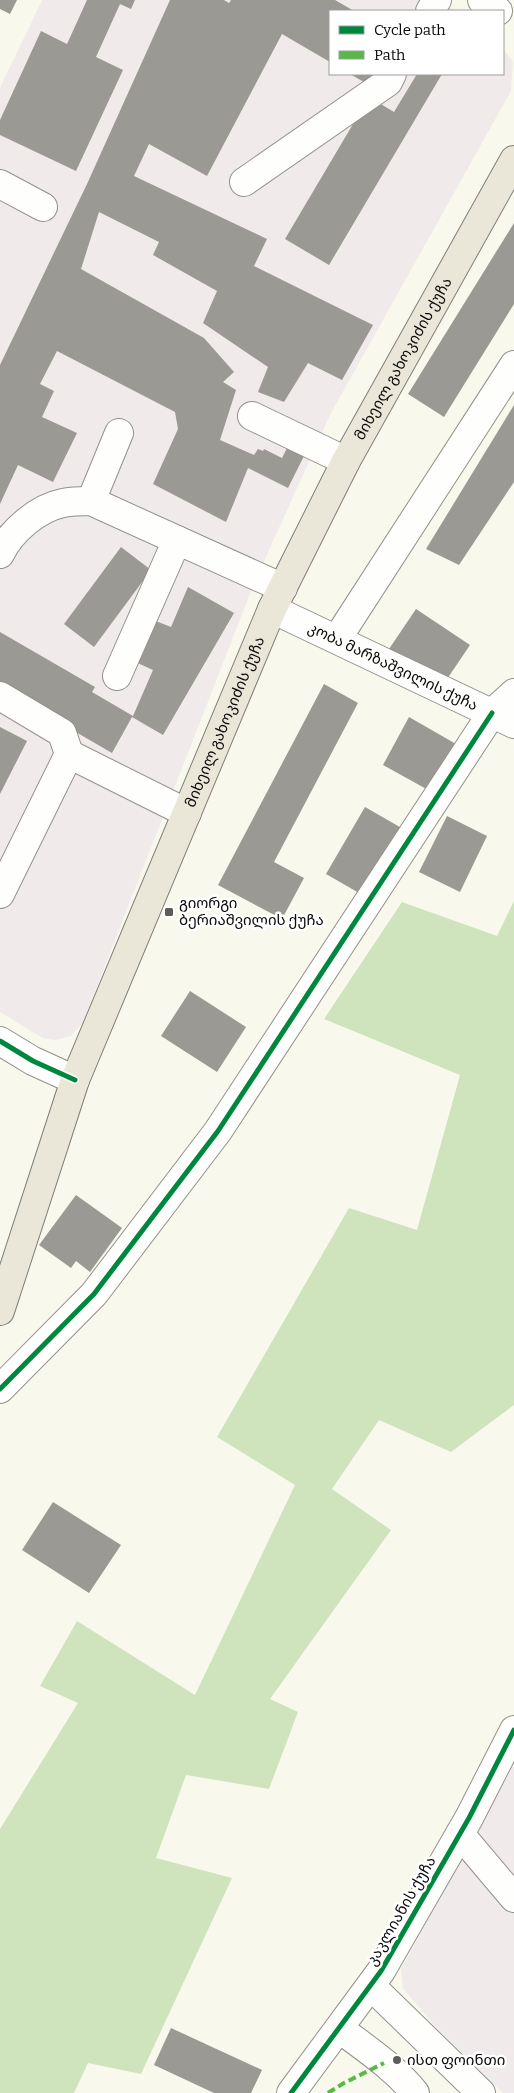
<svg xmlns="http://www.w3.org/2000/svg" width="514" height="2093" font-family="Bitter,'Noto Sans Georgian',serif">
  <style>
    .industrial { fill: #f0eaeb }
    .forest { fill: #cfe4bd }
    .building { fill: #9b9993 }
    .lines { fill: none; stroke-linecap: round; stroke-linejoin: round }
    .minor-casing { stroke: #92918c; stroke-width: 30 }
    .major-casing { stroke: #7f7e7a; stroke-width: 30 }
    .minor { stroke: #fefefc; stroke-width: 28 }
    .major { stroke: #eae7d8; stroke-width: 28 }
    .quiet { stroke: #58b947; stroke-width: 4; stroke-dasharray: 8 4; stroke-linecap: butt }
    .cycleway-casing { stroke: #fff; stroke-width: 8 }
    .cycleway { stroke: #00873e; stroke-width: 5 }
    .poi-dot { fill: #5e5d59; stroke: #fff; stroke-width: 2 }
    .labels { text-anchor: middle; dominant-baseline: central; stroke-width: 5; stroke-linejoin: round; paint-order: stroke }
    .street-label { font-size: 15px; fill: #0a0a0a; stroke: #fff }
    .poi-label { font-size: 15px; fill: #0a0a0a; stroke: #fff; text-anchor: start }
  </style>
  <rect width="100%" height="100%" fill="#f9f8ed"/>
  <g class="industrial">
    <path d="M 42,0 L 439,0 L 455,11 L 330,11 L 330,74 L 503,74 L 503,49 L 513,62 L 511,91 L 331,413 L 255,581 L 83,1022 L 71,1036 L 55,1040 L 43,1038 L 0,1012 L 0,88 Z"/>
    <path d="M 514,1765 L 514,2093 L 503,2093 L 434,2025 L 403,1988 L 401,1969 Z"/>
  </g>
  <path class="forest" d="M 514,901 L 514,1405 L 451,1452 L 379,1420 L 332,1489 L 391,1530 L 270,1699 L 298,1712 L 269,1789 L 186,1775 L 156,1858 L 232,1878 L 141,2074 L 88,2063 L 74,2093 L 0,2093 L 0,1829 L 78,1703 L 40,1686 L 77,1621 L 195,1695 L 295,1485 L 217,1437 L 349,1208 L 417,1230 L 460,1075 L 324,1019 L 402,902 L 497,936 Z"/>
  <g class="building">
    <path d="M 0,0 L 17,0 L 10,14 L 0,9 Z"/>
    <path d="M 87,0 L 135,0 L 131,9 L 120,4 L 96,57 L 123,70 L 76,171 L 0,135 L 0,120 L 41,31 L 67,44 Z"/>
    <path d="M 170,0 L 224,0 L 229,3 L 231,0 L 335,0 L 354,11 L 330,11 L 330,62 L 282,34 L 207,176 L 149,144 L 134,176 L 267,239 L 254,266 L 373,325 L 342,380 L 308,363 L 284,402 L 258,392 L 268,367 L 203,323 L 217,291 L 153,255 L 159,242 L 99,212 L 81,269 L 204,338 L 234,372 L 223,382 L 236,390 L 220,440 L 254,455 L 258,449 L 263,451 L 264,449 L 282,458 L 289,444 L 306,452 L 288,488 L 248,468 L 226,522 L 153,484 L 178,429 L 175,412 L 57,351 L 40,384 L 54,391 L 42,417 L 77,433 L 53,482 L 18,465 L 0,504 L 0,365 L 87,184 Z"/>
    <path d="M 350,74 L 375,74 L 369,85 Z"/>
    <path d="M 417,74 L 442,74 L 329,265 L 285,239 L 369,97 L 394,112 Z"/>
    <path d="M 514,223 L 514,304 L 444,417 L 408,394 Z"/>
    <path d="M 514,405 L 514,482 L 459,565 L 426,549 Z"/>
    <path d="M 121,547 L 151,570 L 94,647 L 64,624 Z"/>
    <path d="M 188,587 L 234,613 L 163,735 L 132,717 L 112,753 L 0,688 L 0,632 L 95,687 L 92,692 L 133,716 L 153,670 L 131,660 L 148,618 L 171,627 Z"/>
    <path d="M 416,609 L 470,645 L 443,685 L 389,649 Z"/>
    <path d="M 324,684 L 358,703 L 274,862 L 304,878 L 282,919 L 218,885 Z"/>
    <path d="M 409,717 L 456,744 L 430,791 L 383,765 Z"/>
    <path d="M 0,727 L 27,741 L 0,794 Z"/>
    <path d="M 365,807 L 405,830 L 366,897 L 326,874 Z"/>
    <path d="M 447,816 L 487,836 L 460,892 L 419,872 Z"/>
    <path d="M 190,991 L 246,1027 L 217,1072 L 161,1036 Z"/>
    <path d="M 76,1195 L 122,1228 L 90,1272 L 76,1261 L 71,1268 L 39,1245 Z"/>
    <path d="M 53,1502 L 121,1545 L 89,1593 L 22,1550 Z"/>
    <path d="M 171,2028 L 262,2070 L 251,2093 L 214,2093 L 154,2065 Z"/>
  </g>
  <g class="lines">
    <g class="minor-casing">
      <g id="minor">
        <path d="M 482,0 L 498,11"/>
        <path d="M 430,11 L 437,0"/>
        <path d="M 244,182 L 388,82 L 392,74"/>
        <path d="M 0,184 L 43,207"/>
        <path d="M 252,416 L 346,461"/>
        <path d="M 91,501 L 119,433"/>
        <path d="M 0,554 C 11,531 38,508 63,503 C 72,501 82,501 91,501 L 283,588"/>
        <path id="s1" d="M 272,609 L 514,724"/>
        <path d="M 337,639 L 514,365"/>
        <path d="M 117,676 L 177,540"/>
        <path d="M 0,696 L 62,733 L 69,754 L 0,894"/>
        <path d="M 69,754 L 187,813"/>
        <path d="M 0,1041 L 33,1061 L 75,1080"/>
        <path d="M 0,1389 L 94,1294 L 218,1131 L 492,713 L 514,693"/>
        <path d="M 460,1834 L 514,1898"/>
        <path d="M 371,1986 L 481,2093"/>
        <path d="M 340,2029 C 366,2049 394,2067 415,2093"/>
        <path d="M 291,2093 L 381,1971 L 469,1818 L 514,1730"/>
      </g>
    </g>
    <g class="major-casing">
      <g id="major">
        <path id="s2" d="M 0,1311 L 75,1080 L 272,609 L 346,461 L 514,160"/>
      </g>
    </g>
    <use href="#minor" class="minor"/>
    <use href="#major" class="major"/>
    <path class="quiet" d="M 328,2093 L 344,2083 L 384,2063"/>
    <g class="cycleway-casing">
      <g id="cycleway">
        <path d="M 0,1041 L 33,1061 L 75,1080"/>
        <path d="M 0,1389 L 94,1294 L 218,1131 L 492,713"/>
        <path d="M 291,2093 L 381,1971 L 469,1818 L 514,1730"/>
      </g>
    </g>
    <use href="#cycleway" class="cycleway"/>
  </g>
  <g class="poi-dot">
    <rect x="164" y="907" width="10" height="10" rx="2.5"/>
    <circle cx="397" cy="2060" r="5"/>
  </g>
  <g class="labels">
    <g class="street-label">
      <text stroke="none"><textPath href="#s2" startOffset="1036">მიხეილ გახოკიძის ქუჩა</textPath></text>
      <text stroke="none"><textPath href="#s1" startOffset="134">კობა მარზაშვილის ქუჩა</textPath></text>
      <text stroke="none"><textPath href="#s2" startOffset="631">მიხეილ გახოკიძის ქუჩა</textPath></text>
      <text transform="translate(401 1911) rotate(-60)">კაკლიანის ქუჩა</text>
    </g>
    <g class="poi-label">
      <text x="179" y="903">გიორგი<tspan x="179" dy="17">ბერიაშვილის ქუჩა</tspan></text>
      <text x="407" y="2060">ისთ ფოინთი</text>
    </g>
  </g>
  <rect x="329" y="10" width="175" height="65" fill="#ffffff" stroke="#9d9d9d"/>
  <rect x="339" y="26" width="25" height="8" fill="#00873e" stroke="#9d9d9d"/>
  <text x="374" y="35" font-size="15" fill="#0a0a0a">Cycle path</text>
  <rect x="339" y="51" width="25" height="8" fill="#58b947" stroke="#9d9d9d"/>
  <text x="374" y="60" font-size="15" fill="#0a0a0a">Path</text>
</svg>
